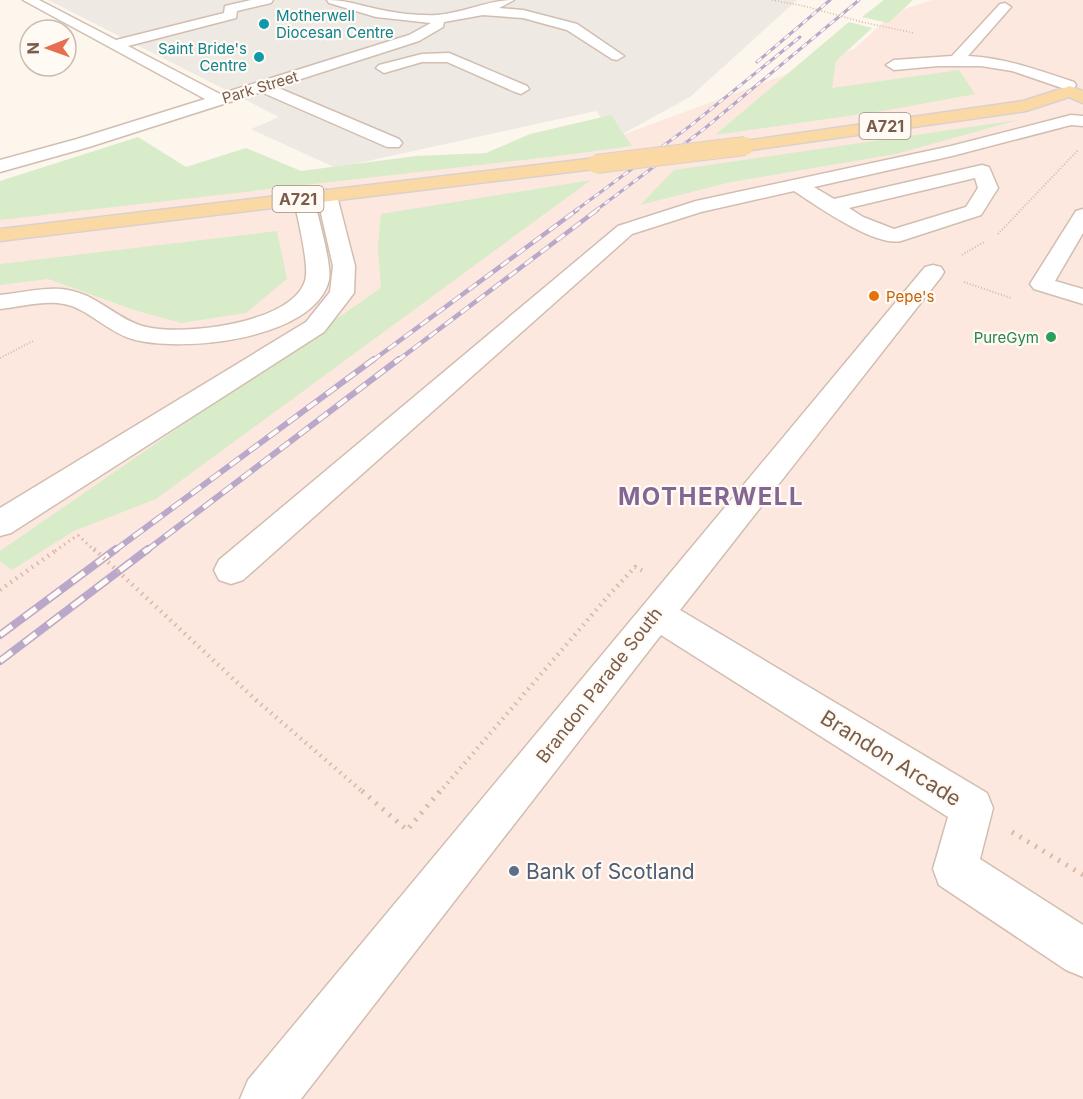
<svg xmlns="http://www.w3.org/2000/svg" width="1083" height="1099" font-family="Inter,sans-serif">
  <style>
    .commercial { fill: #fde8e0 }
    .industrial { fill: #efe9e4 }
    .green { fill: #d8ecc9 }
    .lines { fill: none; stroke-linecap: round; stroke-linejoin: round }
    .minor-casing { stroke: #d1beb0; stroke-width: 3 }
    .major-casing { stroke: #dad1cd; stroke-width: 3 }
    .path-far4 { stroke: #d9b8a5; stroke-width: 1.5; stroke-dasharray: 1 2; stroke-linecap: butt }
    .path-far3 { stroke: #d9b8a5; stroke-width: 2; stroke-dasharray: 1 2; stroke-linecap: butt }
    .path-far2 { stroke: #d9b8a5; stroke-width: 3; stroke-dasharray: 1.5 4; stroke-linecap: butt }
    .path-far1 { stroke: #d9b8a5; stroke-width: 4.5; stroke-dasharray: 1.5 5; stroke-linecap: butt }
    .path { stroke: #d9b8a5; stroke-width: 5; stroke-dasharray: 2 7; stroke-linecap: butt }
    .minor { fill: #fff; fill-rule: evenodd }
    .major { fill: #fbd9a5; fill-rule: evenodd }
    .rail-far3-casing { stroke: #b9a8c9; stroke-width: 3 }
    .rail-far2-casing { stroke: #b9a8c9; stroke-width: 4.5 }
    .rail-far1-casing { stroke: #b9a8c9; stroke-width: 6 }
    .rail-casing { stroke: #b9a8c9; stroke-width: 8 }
    .rail-far3 { stroke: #fffaf3; stroke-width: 2; stroke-dasharray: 6; stroke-linecap: butt }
    .rail-far2 { stroke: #fffaf3; stroke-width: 3; stroke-dasharray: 10; stroke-linecap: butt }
    .rail-far1 { stroke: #fffaf3; stroke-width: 4; stroke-dasharray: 12; stroke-linecap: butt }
    .rail { stroke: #fffaf3; stroke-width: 5; stroke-dasharray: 15; stroke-linecap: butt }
    .major-bridge-casing { stroke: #dad1cd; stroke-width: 20; stroke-linecap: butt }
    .path-bridge-far2 { stroke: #d9b8a5; stroke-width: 1.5; stroke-dasharray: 1 2; stroke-linecap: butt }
    .path-bridge-far1 { stroke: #d9b8a5; stroke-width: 3; stroke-dasharray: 1.5 4; stroke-linecap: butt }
    .path-bridge { stroke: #d9b8a5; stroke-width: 4.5; stroke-dasharray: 1.5 5; stroke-linecap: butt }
    .major-bridge { stroke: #fbd9a5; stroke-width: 18 }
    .culture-dot { fill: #0f9aa8; stroke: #fffaf3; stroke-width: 2 }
    .food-dot { fill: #e8710a; stroke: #fffaf3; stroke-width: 2 }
    .leisure-dot { fill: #2e9e5b; stroke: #fffaf3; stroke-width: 2 }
    .service-dot { fill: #5c6f8a; stroke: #fffaf3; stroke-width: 2 }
    .labels { text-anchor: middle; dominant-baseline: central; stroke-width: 4.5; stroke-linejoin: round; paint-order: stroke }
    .far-culture-label { font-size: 15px; fill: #0d838f; stroke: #fffaf3; text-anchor: start }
    .far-street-label { font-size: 15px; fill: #7a5c4d; stroke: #fffaf3 }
    .far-food-label { font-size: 15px; fill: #c56008; stroke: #fffaf3; text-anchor: start }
    .far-leisure-label { font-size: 15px; fill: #27864d; stroke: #fffaf3; text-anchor: end }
    .shield { fill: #fffaf3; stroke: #a28b7f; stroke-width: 1.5 }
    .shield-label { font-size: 16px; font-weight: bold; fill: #7a5c4d }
    .street-label { font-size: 18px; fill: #7a5c4d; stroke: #fffaf3 }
    .near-street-label { font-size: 21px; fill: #7a5c4d; stroke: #fffaf3 }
    .near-service-label { font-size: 21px; fill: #4e5e75; stroke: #fffaf3; text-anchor: start }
    .district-label { font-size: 24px; font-weight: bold; letter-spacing: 1.5px; fill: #846695; stroke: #fffaf3 }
  </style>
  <rect width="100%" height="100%" fill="#fdf6ec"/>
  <path class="commercial" d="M 932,0 L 1083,0 L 1083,1099 L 0,1099 L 0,217 L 617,137 L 854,49 L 895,12 Z"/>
  <path class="industrial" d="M 48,0 L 797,0 L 690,97 L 617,137 L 596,111 L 336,168 L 251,129 L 279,117 Z"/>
  <g class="green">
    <path d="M 884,0 L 913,0 L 888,23 L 862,17 Z"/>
    <path d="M 849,22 L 872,28 L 836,61 L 832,88 L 959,70 L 975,94 L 889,110 L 715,135 Z"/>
    <path d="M 611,115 L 632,146 L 558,156 L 0,220 L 0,181 L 138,137 L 186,167 L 246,148 L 301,171 L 416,156 L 486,153 L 530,134 Z"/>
    <path d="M 1018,120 L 896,154 L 731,182 L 640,205 L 674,170 Z"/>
    <path d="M 591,180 L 156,499 L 74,531 L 12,570 L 0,561 L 0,551 L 381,288 L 378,248 L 381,214 Z"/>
    <path d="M 277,231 L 287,279 L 246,313 L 181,323 L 134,310 L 48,279 L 0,285 L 0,264 Z"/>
  </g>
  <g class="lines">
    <g class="minor-casing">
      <g id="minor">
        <path d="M 23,0 L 39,0 L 116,40 L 224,13 L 225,6 L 251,0 L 273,0 L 271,3 L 237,11 L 236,18 L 128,46 L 220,94 L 409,35 L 431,23 L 376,17 L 329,3 L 327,0 C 345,0 359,5 377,9 C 395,13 419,16 437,15 C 464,13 488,0 514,0 L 499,8 L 523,10 L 577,24 L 624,56 L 617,60 L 612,59 L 567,30 L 523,18 L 483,15 L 444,22 L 443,27 L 419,41 L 276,87 L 399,139 L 402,143 L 399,147 L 387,147 L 261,92 L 89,147 L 0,172 L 0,160 L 77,139 L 205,99 Z"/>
        <path d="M 1005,3 L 1011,7 L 968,56 C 1006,58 1038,70 1074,82 L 1076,85 L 1074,88 L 1062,88 L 1012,71 L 981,66 L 938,66 L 894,70 L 886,65 L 894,60 L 952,56 L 1000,4 Z"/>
        <path d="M 449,53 L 527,86 L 529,89 L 521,94 L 515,92 L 447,62 L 422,62 L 384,73 L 376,68 L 379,65 L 422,54 Z"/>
        <path d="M 1071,115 L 1083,116 L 1083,126 L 1071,125 L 952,156 L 814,187 L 834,199 L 982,165 L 989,167 L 998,188 L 981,215 L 901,241 C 875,247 817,206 794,191 L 701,212 L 632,234 L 243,580 L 231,584 L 219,580 L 214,570 L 219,560 L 618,226 L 696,201 L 951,146 ZM 975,178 L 978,188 L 966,207 L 894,229 L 863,217 L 849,208 Z"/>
        <path d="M 327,190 L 334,192 L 337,196 L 355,266 L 354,293 L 324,332 L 11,533 L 0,536 L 0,508 L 306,322 L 330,292 L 333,266 L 317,196 L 320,192 Z"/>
        <path d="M 304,193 L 311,195 L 314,199 C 318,217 332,264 329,280 C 315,340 180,353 132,339 C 108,332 87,308 64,304 C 44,300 20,307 0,309 L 0,295 C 22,293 47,286 68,290 C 97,295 116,318 142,326 C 179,337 292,324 305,281 C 310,265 297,217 294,199 L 297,195 Z"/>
        <path d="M 1083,209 L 1083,233 L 1055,281 L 1083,289 L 1083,304 L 1034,289 L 1030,284 L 1076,211 Z"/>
        <path d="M 933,265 L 941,267 L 944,272 L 941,277 L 680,610 L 987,793 L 993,808 L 980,859 L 1083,925 L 1083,977 L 1066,970 L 939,885 L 933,869 L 948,817 L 661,635 L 301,1099 L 240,1099 L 248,1080 L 925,267 Z"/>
      </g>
    </g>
    <g class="major-casing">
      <g id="major">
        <path d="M 1070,86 L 1083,91 L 1083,103 L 1069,97 L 1026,111 L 745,151 L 739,150 L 736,146 L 739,142 L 745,141 L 1023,101 Z"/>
        <path d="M 596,158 L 603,160 L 605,164 L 603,168 L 0,241 L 0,229 Z"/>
      </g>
    </g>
    <g class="path-far4">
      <path d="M 772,0 L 804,6"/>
      <path d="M 862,22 L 914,33"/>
    </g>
    <g class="path-far3">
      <path d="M 998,234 L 1078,150"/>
      <path d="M 962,255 L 984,242"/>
      <path d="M 964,282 L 1011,298"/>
      <path d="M 0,358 L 33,341"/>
    </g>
    <path class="path-far2" d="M 55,551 L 78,535"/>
    <g class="path-far1">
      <path d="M 0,590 L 58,549"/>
      <path d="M 256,700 L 364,793"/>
      <path d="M 439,793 L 609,595 L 635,567 L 643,571"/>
    </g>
    <g class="path">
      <path d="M 362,791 L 407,830 L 440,791"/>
      <path d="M 1012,832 L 1083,875"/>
    </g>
    <use href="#minor" class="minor"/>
    <use href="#major" class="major"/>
    <g class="rail-far3-casing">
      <g id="rail-far3">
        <path d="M 757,62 L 830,0"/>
        <path d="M 575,211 L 690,126 L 800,37"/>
        <path d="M 595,211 L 704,129 L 859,0"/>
      </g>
    </g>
    <g class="rail-far2-casing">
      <g id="rail-far2">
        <path d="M 372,361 L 577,210"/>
        <path d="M 397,361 L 597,210"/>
      </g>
    </g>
    <g class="rail-far1-casing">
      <g id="rail-far1">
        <path d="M 114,551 L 374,359"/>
        <path d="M 146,551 L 399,359"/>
      </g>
    </g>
    <g class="rail-casing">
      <g id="rail">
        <path d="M 0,635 L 116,549"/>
        <path d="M 0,661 L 148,549"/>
      </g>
    </g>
    <use href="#rail-far3" class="rail-far3"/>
    <use href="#rail-far2" class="rail-far2"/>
    <use href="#rail-far1" class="rail-far1"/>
    <use href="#rail" class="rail"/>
    <g class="major-bridge-casing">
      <path id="major-bridge" d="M 596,164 L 745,146"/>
    </g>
    <path class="path-bridge-far2" d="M 804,6 L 862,22"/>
    <path class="path-bridge-far1" d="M 78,535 L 95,551"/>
    <path class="path-bridge" d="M 94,549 L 256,700"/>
    <use href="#major-bridge" class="major-bridge"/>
  </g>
  <g class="culture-dot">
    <circle cx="264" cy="24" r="6"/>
    <circle cx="259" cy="57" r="6"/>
  </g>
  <circle class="food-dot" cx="874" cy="296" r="6"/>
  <circle class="leisure-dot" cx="1051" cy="337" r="6"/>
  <circle class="service-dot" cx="514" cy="871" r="6"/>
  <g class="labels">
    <g class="far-culture-label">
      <text x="276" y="15">Motherwell<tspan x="276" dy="17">Diocesan Centre</tspan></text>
      <text x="247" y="48" text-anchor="end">Saint Bride's<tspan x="247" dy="17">Centre</tspan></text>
    </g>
    <g class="far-street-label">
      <text transform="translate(260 87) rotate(-17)">Park Street</text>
    </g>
    <g class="far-food-label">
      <text x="886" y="296">Pepe's</text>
    </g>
    <g class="far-leisure-label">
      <text x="1039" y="337">PureGym</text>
    </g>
    <g class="shield">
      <rect x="859.5" y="113" width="51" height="26" rx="4.5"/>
      <rect x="272.5" y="186" width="51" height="26" rx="4.5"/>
    </g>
    <g class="shield-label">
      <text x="885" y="126">A721</text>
      <text x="298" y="199">A721</text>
    </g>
    <g class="street-label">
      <text transform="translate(599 685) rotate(-52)">Brandon Parade South</text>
    </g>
    <g class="near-street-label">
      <text transform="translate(891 758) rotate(32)">Brandon Arcade</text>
    </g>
    <g class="near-service-label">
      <text x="526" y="871">Bank of Scotland</text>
    </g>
    <g class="district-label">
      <text x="711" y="496">MOTHERWELL</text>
    </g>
  </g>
  <g transform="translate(48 48) rotate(269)"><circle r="28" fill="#fffaf3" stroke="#cabbb1" stroke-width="1.5"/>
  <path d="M0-4.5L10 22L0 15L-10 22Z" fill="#e76f51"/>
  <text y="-9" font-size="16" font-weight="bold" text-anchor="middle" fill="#7a5c4d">N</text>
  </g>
</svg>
